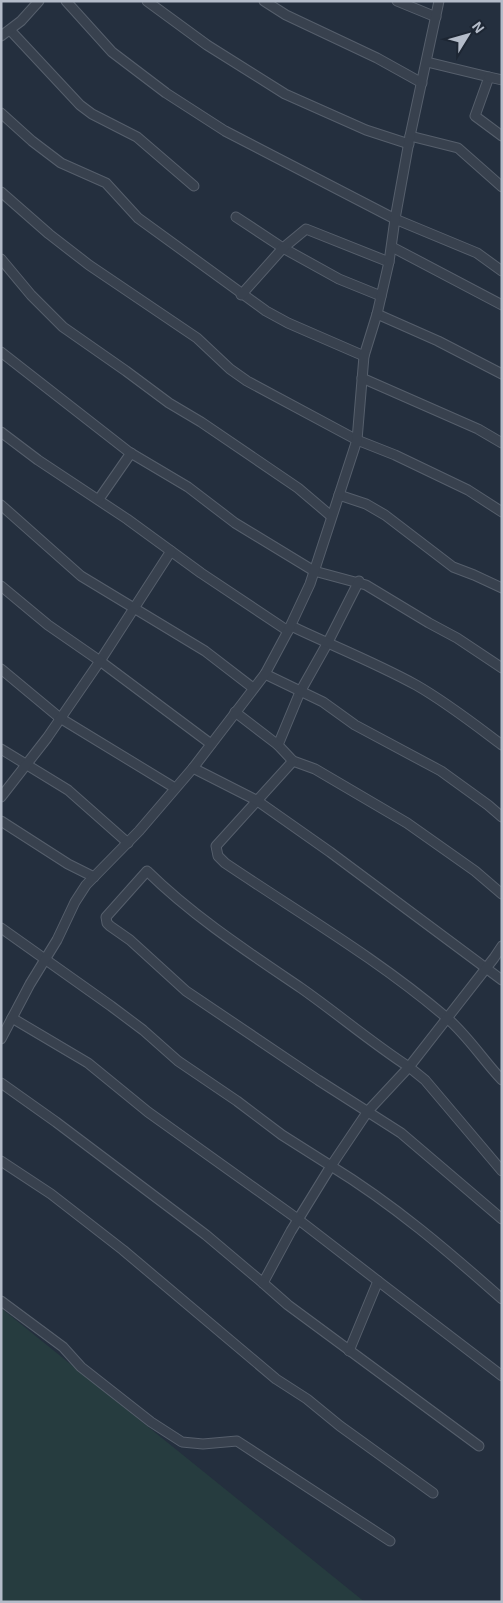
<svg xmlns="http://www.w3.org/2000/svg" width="503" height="1603" font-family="'Exo 2',sans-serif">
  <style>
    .green { fill: #263c3f }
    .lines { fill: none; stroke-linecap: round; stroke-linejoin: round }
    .minor-casing { stroke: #565f6c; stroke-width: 11 }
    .minor { stroke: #38414e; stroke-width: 9 }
  </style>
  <rect width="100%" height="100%" fill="#242f3e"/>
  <path class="green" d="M 1,1308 L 361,1599 L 365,1602 L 1,1602 Z"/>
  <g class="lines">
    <g class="minor-casing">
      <g id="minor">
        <path d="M 66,1 L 112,52 L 166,93 L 225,131 L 395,219 L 477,253 L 502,271"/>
        <path d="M 147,1 L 207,45 L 285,94 L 366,130 L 409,144"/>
        <path d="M 264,1 L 286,15 L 377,58 L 422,83"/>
        <path d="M 397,1 L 436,17"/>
        <path d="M 10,30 L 80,105 L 92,114 L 137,137 L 194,186"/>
        <path d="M 1,36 L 21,21 L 39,1"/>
        <path d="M 427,62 L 489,77 L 475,116 L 502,136"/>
        <path d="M 489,77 L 502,80"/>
        <path d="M 1,113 L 32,141 L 61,163 L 106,183 L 138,218 L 266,311 L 288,323 L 364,356"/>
        <path d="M 410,136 L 458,148 L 502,187"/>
        <path d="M 1,192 L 49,234 L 89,265 L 197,338 L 230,369 L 247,381 L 357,440 L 395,455 L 468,490 L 502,512"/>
        <path d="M 236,217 L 283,248 L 339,279 L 381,296"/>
        <path d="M 392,247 L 502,305"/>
        <path d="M 1,259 L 31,295 L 63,327 L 126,371 L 169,403 L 201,422 L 298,488 L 331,516"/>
        <path d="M 241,295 L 283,248 L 306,229 L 389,262"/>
        <path d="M 377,314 L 438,341 L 502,374"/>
        <path d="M 1,352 L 129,452 L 188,487 L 235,523 L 314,571 L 366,585 L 429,623 L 457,638 L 502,668"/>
        <path d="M 362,378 L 478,429 L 502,443"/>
        <path d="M 1,432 L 38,460 L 127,519 L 201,573 L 288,631"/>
        <path d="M 339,495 L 366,504 L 385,515 L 453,567 L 474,575 L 502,588"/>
        <path d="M 99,499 L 131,453"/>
        <path d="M 1,505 L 81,576 L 205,651 L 253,688"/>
        <path d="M 359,581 L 327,644 L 300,692 L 278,745 L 293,761 L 315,769 L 407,823 L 475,871 L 502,894"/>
        <path d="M 1,586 L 48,625 L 100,661 L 171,551"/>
        <path d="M 291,626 C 333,646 376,663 416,685 C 446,702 474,724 502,745"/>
        <path d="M 1,669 L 60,718 L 175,788"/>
        <path d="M 265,674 L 323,702 L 355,725 L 441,771 L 488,805 L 502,817"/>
        <path d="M 235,712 L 278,745"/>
        <path d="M 1,749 L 68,790 L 128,843"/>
        <path d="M 293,761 L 216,846 L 218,856 L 225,863 C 299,913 378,959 447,1018 C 468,1036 483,1060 502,1080"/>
        <path d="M 193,768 L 256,800 L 330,852 L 502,980"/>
        <path d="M 1,797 L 47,738 L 100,661 L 211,744"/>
        <path d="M 1,821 L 68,864 L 94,877"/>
        <path d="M 1,928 L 111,1006 L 143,1030 L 178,1061 L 237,1101 L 282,1135 L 331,1166 L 291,1231 L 263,1283 L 206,1235 L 56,1122 L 1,1083"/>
        <path d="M 502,946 L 494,958 L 409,1067 L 425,1080 L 502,1171"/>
        <path d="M 12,1018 L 88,1063 L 148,1112 L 299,1220 L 378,1281 L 349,1351"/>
        <path d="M 1,1039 L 30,984 L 57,940 L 75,902 L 86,885 L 139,831 L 193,768 L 265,674 L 288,631 L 310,584 L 357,440 L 364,356 L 377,314 L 389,262 L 395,219 L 410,136 L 439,1"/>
        <path d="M 1,1161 L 51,1194 L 123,1250 L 276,1379 L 307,1399 L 340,1426 L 433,1493"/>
        <path d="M 502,1219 L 401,1133 L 318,1080 L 186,991 L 130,940 L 110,926 L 107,923 L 106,917 L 147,871 C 194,917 248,952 301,988 C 338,1014 372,1043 409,1067 L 368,1111 L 331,1166 C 393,1204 448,1251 502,1299"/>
        <path d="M 378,1281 L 502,1376"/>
        <path d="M 263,1283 L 288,1305 L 479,1446"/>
        <path d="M 1,1301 L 63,1347 L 81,1367 L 151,1422 L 182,1442 L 203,1444 L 237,1441 L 390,1541"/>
      </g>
    </g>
    <use href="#minor" class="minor"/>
  </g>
  <rect width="503" height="1603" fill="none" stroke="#b4bcc9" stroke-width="5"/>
  <g transform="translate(468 35) rotate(53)" stroke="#1d2633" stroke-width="4" paint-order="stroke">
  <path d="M0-4L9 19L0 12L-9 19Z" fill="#b4bcc9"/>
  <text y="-8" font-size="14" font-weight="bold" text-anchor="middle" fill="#b4bcc9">N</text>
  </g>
</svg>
